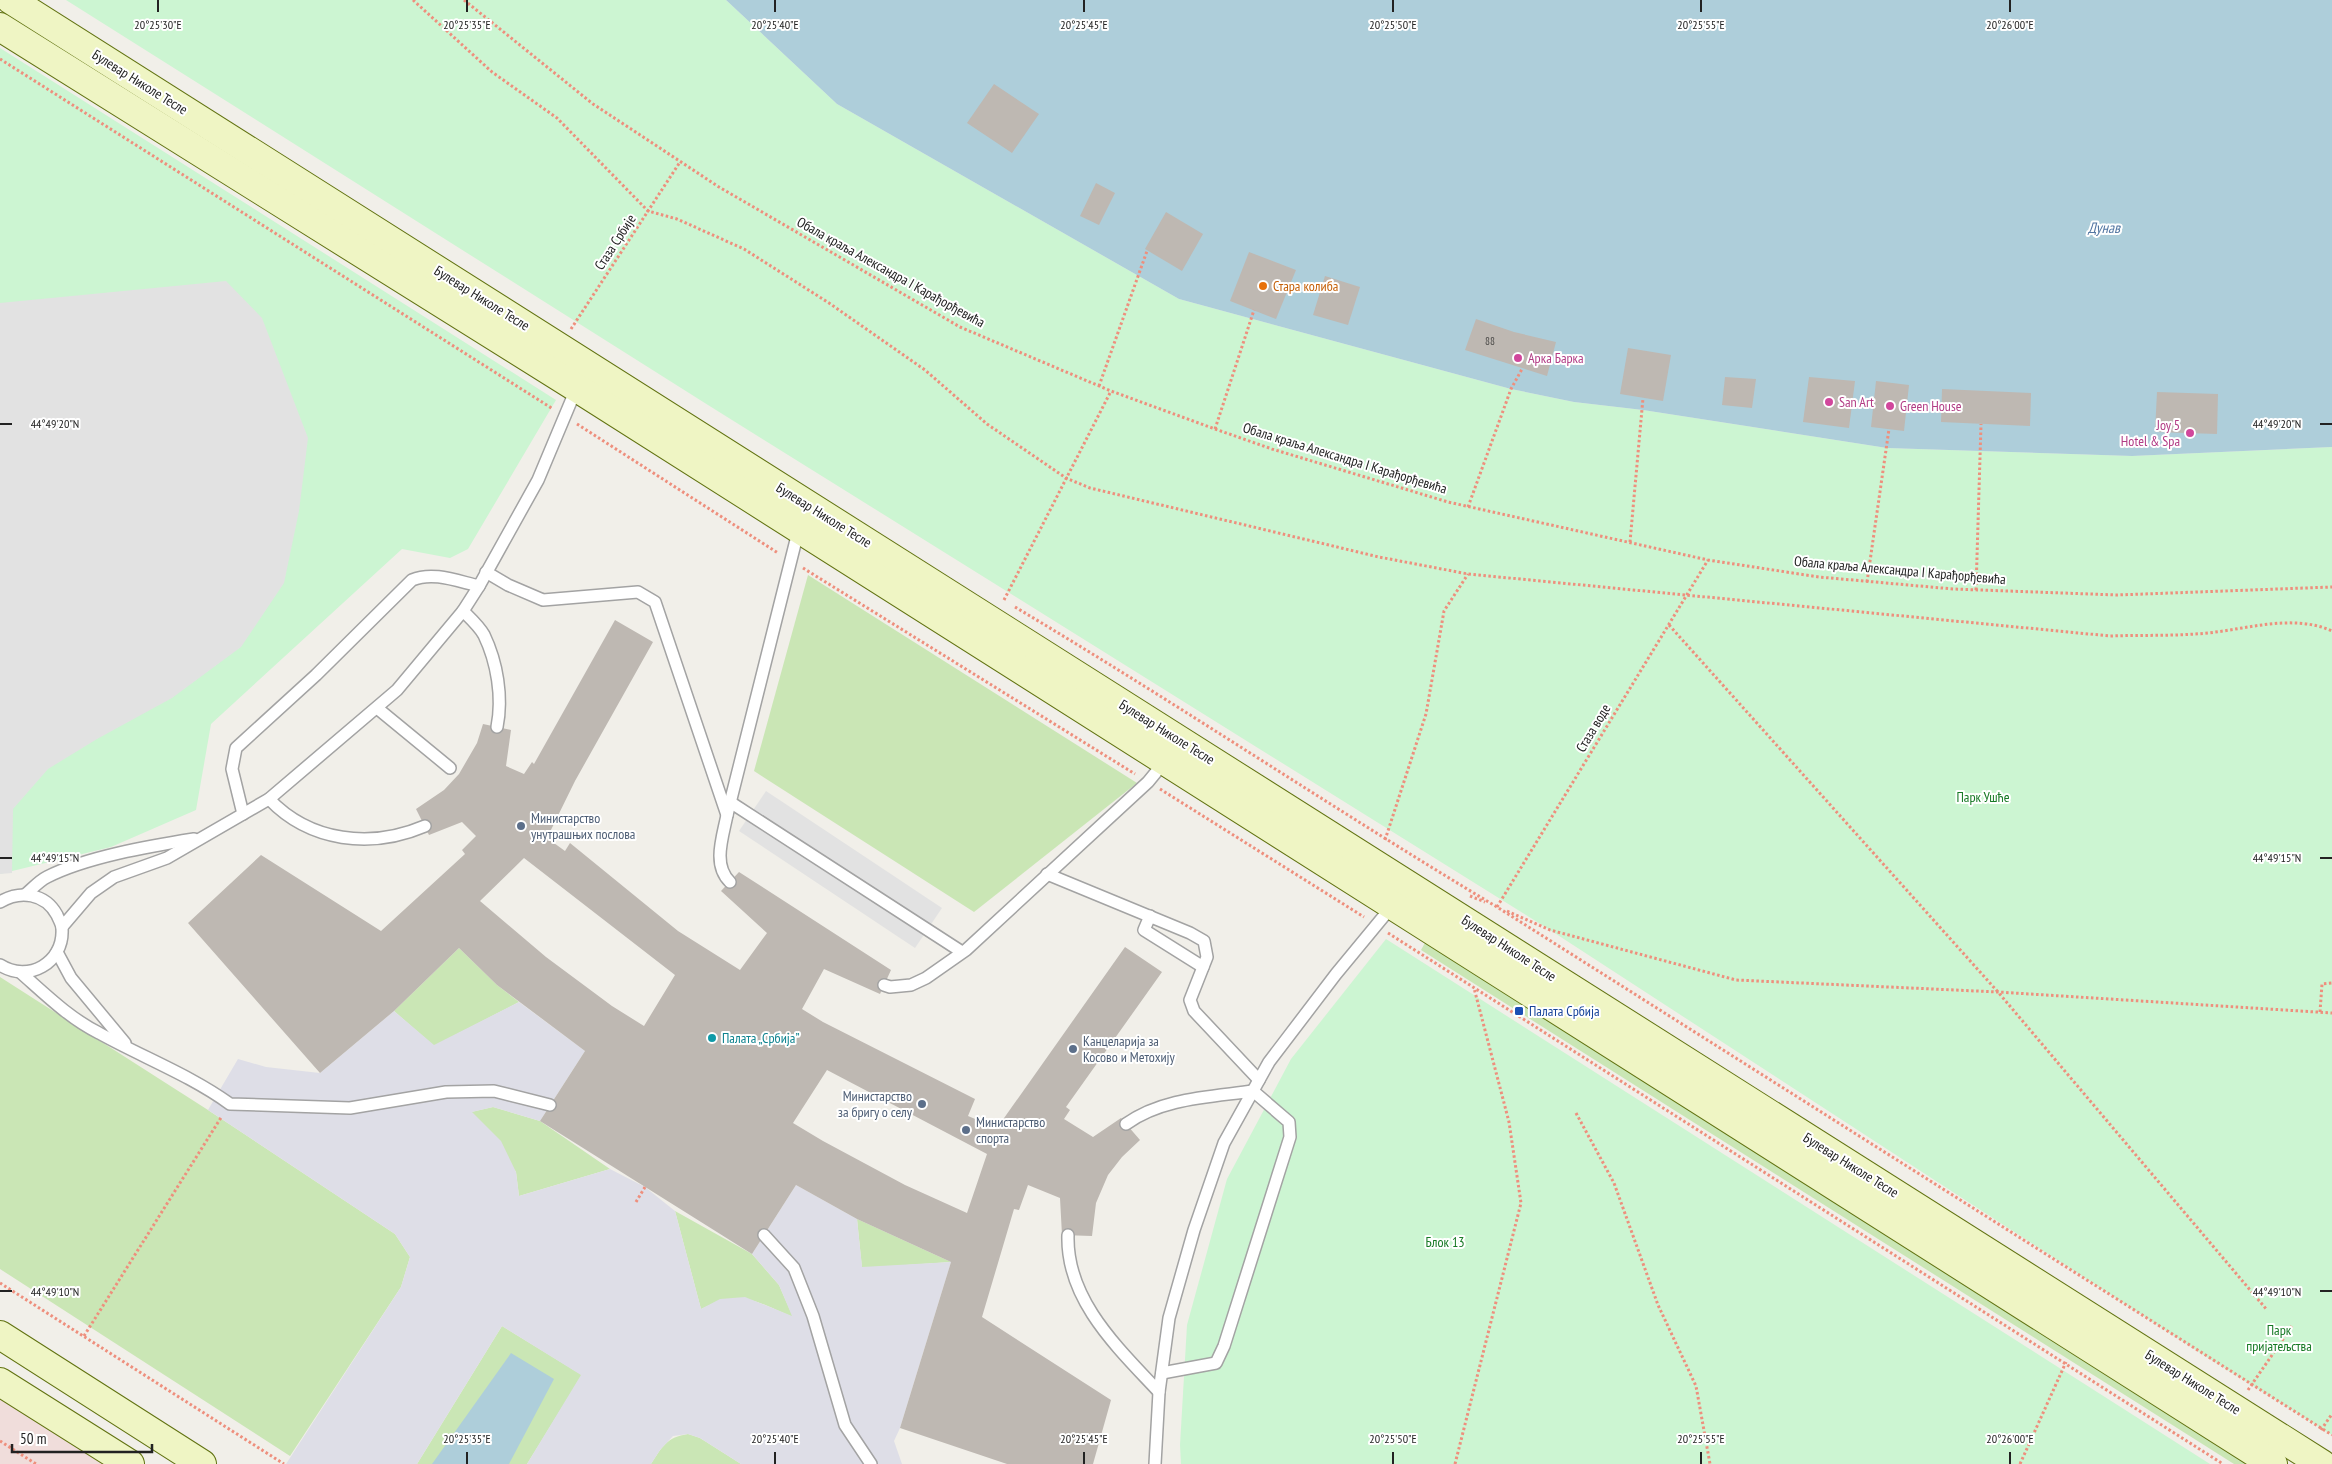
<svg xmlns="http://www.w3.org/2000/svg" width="2332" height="1464" font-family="'PT Sans Narrow',sans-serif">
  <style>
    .commercial { fill: #f0dddb }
    .grass { fill: #cae6b5 }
    .park { fill: #ccf5d2 }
    .parking { fill: #e2e2e2 }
    .plaza { fill: #dedee7 }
    .water { fill: #aeceda }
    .building { fill: #beb8b2; fill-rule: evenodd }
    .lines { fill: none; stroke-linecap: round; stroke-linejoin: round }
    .service-casing { stroke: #a3a3a3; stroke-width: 14 }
    .secondary-casing { stroke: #617210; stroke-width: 30 }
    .path { stroke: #ee8f7d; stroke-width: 3; stroke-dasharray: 2.5 2.5; stroke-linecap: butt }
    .service { stroke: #fff; stroke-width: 11 }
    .secondary { stroke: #eff5c4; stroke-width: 28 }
    .ticks { fill: none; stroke: #222; stroke-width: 2 }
    .food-dot { fill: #e8710a; stroke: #fff; stroke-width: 2 }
    .hotel-dot { fill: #d1479c; stroke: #fff; stroke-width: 2 }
    .service-dot { fill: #5c6f8a; stroke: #fff; stroke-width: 2 }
    .transit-dot { fill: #1a4fb4; stroke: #fff; stroke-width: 2 }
    .culture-dot { fill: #0f9aa8; stroke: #fff; stroke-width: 2 }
    .labels { text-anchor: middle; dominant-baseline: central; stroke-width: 4; stroke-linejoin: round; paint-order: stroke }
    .number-label { font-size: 11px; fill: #494846 }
    .street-label { font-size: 14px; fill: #222; stroke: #fff }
    .food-label { font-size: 14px; fill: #c56008; stroke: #fff; text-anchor: start }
    .hotel-label { font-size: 14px; fill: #b23c85; stroke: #fff; text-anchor: start }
    .park-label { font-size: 14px; fill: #167924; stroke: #fff }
    .service-label { font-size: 14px; fill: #4e5e75; stroke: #fff; text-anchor: start }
    .transit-label { font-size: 14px; fill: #164399; stroke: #fff; text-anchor: start }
    .culture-label { font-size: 14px; fill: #0d838f; stroke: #fff; text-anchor: start }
    .water-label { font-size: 15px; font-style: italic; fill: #5376a2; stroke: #fff }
    .ticks-label { font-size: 12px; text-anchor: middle; fill: #222; stroke: #fff; stroke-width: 4; stroke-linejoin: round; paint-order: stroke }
  </style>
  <rect width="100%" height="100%" fill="#f1efe9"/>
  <path class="commercial" d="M 0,1399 L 103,1464 L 0,1464 Z"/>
  <g class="grass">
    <path d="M 808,575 L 1137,783 L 974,912 L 754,771 Z"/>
    <path d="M 1426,941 L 2256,1464 L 2234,1464 L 1421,950 Z"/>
    <path d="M 459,948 L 497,985 L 519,1002 L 434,1046 L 394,1011 Z"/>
    <path d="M 0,977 L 208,1110 L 395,1234 L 410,1257 L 401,1287 L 290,1456 L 0,1269 Z"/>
    <path d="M 493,1107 L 540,1121 L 610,1169 L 519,1196 L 516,1172 L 471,1112 Z"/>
    <path d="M 675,1211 L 752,1254 L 779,1285 L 793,1317 C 755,1301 741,1289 701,1309 Z"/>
    <path d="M 857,1219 L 951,1262 L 862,1268 Z"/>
    <path d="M 502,1326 L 582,1375 L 527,1464 L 417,1464 Z"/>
    <path d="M 688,1434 L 700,1438 L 741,1464 L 651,1464 C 662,1447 667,1437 688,1434 Z"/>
  </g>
  <g class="park">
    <path d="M 66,0 L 726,0 L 837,104 L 1179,299 L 1511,389 L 1574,402 L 1643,410 L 1887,448 L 2132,456 L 2332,447 L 2332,1435 L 2202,1354 L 1550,930 L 708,405 Z"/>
    <path d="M 0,48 L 556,400 L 468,549 L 450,558 L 402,549 L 211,724 L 196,810 L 111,847 L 0,874 Z"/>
    <path d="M 1386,939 L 2210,1464 L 1181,1464 L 1180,1445 L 1187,1325 L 1227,1179 L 1291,1059 Z"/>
  </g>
  <g class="parking">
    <path d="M 226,281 L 262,318 L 308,438 L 299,511 L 284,583 L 241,647 L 172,698 L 97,739 L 48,769 L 13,809 L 12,873 L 0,874 L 0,303 Z"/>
    <path d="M 766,791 L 942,908 L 915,948 L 739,831 Z"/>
  </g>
  <path class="plaza" d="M 519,1002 L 585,1051 L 540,1121 L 493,1107 L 472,1112 L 501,1141 L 516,1172 L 519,1196 L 610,1169 L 645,1187 L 675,1211 L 701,1309 L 720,1299 L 745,1297 L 792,1316 L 779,1285 L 752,1254 L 796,1185 L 857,1219 L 862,1267 L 951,1262 L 900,1428 L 894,1441 L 902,1464 L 741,1464 L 700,1438 L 688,1434 L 673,1436 L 660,1450 L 651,1464 L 527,1464 L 581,1375 L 502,1326 L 417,1464 L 286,1464 L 401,1287 L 410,1257 L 395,1234 L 208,1110 L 238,1059 L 266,1067 L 320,1073 L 394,1011 L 434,1045 Z"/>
  <g class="water">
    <path d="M 726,0 L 2332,0 L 2332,447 L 2132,456 L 1887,448 L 1643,410 L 1574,402 L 1511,389 L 1179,299 L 837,104 Z"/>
    <path d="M 511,1353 L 554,1379 L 509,1464 L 432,1464 Z"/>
  </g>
  <g class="building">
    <path d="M 994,84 L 1039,114 L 1012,153 L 967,123 Z"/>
    <path d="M 1096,183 L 1115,193 L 1099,225 L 1080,216 Z"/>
    <path d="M 1166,212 L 1203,234 L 1182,271 L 1145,249 Z"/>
    <path d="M 1249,252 L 1296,270 L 1276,319 L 1230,301 Z"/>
    <path d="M 1325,276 L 1360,287 L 1348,325 L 1313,315 Z"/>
    <path d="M 1476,319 L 1514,332 L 1556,342 L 1547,376 L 1465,350 Z"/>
    <path d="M 1628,348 L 1671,355 L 1663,401 L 1620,394 Z"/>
    <path d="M 1725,377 L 1756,379 L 1752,408 L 1722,405 Z"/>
    <path d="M 1809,377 L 1855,381 L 1849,428 L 1803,422 Z"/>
    <path d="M 1876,381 L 1909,385 L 1904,431 L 1871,427 Z"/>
    <path d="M 1942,389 L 2031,393 L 2030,426 L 1941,422 Z"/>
    <path d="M 2157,392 L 2218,394 L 2217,434 L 2155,432 Z"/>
    <path d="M 615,620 L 653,642 L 575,781 L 547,838 L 565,851 L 570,843 L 678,931 L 740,970 L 767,933 L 721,891 L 739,872 L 891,970 L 880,994 L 824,969 L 802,1009 L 823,1022 L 975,1099 L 968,1116 L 997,1128 L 1125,947 L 1162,972 L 1066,1107 L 1070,1110 L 1064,1119 L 1093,1137 L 1121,1118 L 1140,1140 L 1122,1157 L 1108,1175 L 1096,1203 L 1092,1236 L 1062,1235 L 1060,1198 L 1028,1185 L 1019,1210 L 1014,1209 L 982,1317 L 1111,1400 L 1093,1464 L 1007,1464 L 900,1428 L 951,1262 L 857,1219 L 796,1185 L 752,1254 L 540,1121 L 585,1051 L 497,985 L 459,948 L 394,1011 L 320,1073 L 188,923 L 261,855 L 381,931 L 465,854 L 462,850 L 476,836 L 462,822 L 429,835 L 416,809 L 444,790 L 459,774 L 477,743 L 483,724 L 511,730 L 506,766 L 524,774 L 532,762 L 534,764 ZM 524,858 L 675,975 L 644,1026 L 612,1006 L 546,957 L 480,901 ZM 827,1070 L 987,1154 L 967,1213 L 905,1185 L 823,1141 L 793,1123 Z"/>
  </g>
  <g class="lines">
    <g class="service-casing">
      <g id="service">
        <path d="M 486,572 L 508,585 L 543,600 L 638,592 L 655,602 L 727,815"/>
        <path d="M 463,611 C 470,618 479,626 484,635 C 497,662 503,697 497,727"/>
        <path d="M 377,708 L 450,768"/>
        <path d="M 269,799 C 310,842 371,849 425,826"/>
        <path d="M 730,802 L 962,952"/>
        <path d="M 243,814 L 232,769 L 236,748 L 316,675 L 412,580 C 433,571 457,581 479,586"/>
        <path d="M 1047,874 L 1190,933 L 1204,941 L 1207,957 L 1190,1000 L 1194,1011 L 1259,1080"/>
        <path d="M 730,882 C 712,865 723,836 727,815 L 799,528"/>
        <path d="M 26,894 C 32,889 39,881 47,877 C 86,857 150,846 194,839"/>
        <path d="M 0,902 C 20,890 45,893 57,915 C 59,920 62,924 62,929 C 64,963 28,983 0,965"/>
        <path d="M 1150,916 L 1144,930 L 1203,967"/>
        <path d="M 62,927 L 91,893 L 114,877 L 167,858 L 269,799 L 397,690 L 463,611 L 479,586 L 538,480 L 577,387"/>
        <path d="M 57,952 L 71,978 L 125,1043"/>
        <path d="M 20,972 C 45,994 69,1018 99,1033 C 142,1057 190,1075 230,1104 L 350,1108 L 446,1092 L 494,1091 L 550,1105"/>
        <path d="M 884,985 L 890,987 L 911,985 L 926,978 L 966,950 L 1148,782 L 1166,760"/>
        <path d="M 1126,1124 C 1162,1098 1210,1097 1253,1091 L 1289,1122 L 1290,1137 L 1224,1346 L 1216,1363 L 1162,1373"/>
        <path d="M 764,1235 L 794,1268 L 813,1316 L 845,1425 L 871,1464"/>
        <path d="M 1068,1235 C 1066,1300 1118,1348 1159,1392"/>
        <path d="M 1155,1464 L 1159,1392 L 1169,1318 L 1194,1230 L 1224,1143 L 1269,1062 L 1336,974 L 1393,905"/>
      </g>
    </g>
    <g class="secondary-casing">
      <g id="secondary">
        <path d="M 11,0 L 2322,1464"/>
        <path d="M 0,27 L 577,388 L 2273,1464"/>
        <path d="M 0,1335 L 202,1464"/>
        <path d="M 0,1382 L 130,1464"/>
      </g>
    </g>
    <g class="path">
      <path d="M 413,0 L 492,72 L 557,118 L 648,211 L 677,219 L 744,249 L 829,303 L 925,370 L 987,424 L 1066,478 L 1090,488 L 1379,557 L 1468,574 L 2110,636 C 2138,635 2167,636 2195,634 C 2240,632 2290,612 2332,631"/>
      <path d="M 464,0 L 593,104 L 719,187 L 960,327 L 1111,391 L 1215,429 L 1272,449 L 1448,502 L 1708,560 L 1819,577 L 1953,589 L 2117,595 L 2332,587"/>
      <path d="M 0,59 L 553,409"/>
      <path d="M 571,329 L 680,162"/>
      <path d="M 1099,386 L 1147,251"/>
      <path d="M 577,424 L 778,553"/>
      <path d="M 1215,429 L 1254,310"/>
      <path d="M 1468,507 L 1511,389 L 1522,369"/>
      <path d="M 1630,542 L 1643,398"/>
      <path d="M 803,568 L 1135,774"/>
      <path d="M 1867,582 L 1889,429"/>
      <path d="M 1976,590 L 1981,424"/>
      <path d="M 1004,600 L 1111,391"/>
      <path d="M 1015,607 C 1178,704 1335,810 1497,907 L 2332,1435"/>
      <path d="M 1669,625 L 1998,992 L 2267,1310"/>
      <path d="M 1160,789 L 1364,917"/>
      <path d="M 1385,840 L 1426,714 L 1444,611 L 1468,574"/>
      <path d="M 1470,896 L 1485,902"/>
      <path d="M 1497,907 L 1708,560"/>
      <path d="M 1507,911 L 1550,930 L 1736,980 L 1998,992 L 2332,1013"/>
      <path d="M 1388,933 L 2223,1464"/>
      <path d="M 2320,1012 L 2322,984 L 2332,983"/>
      <path d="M 1576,1113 L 1614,1183 L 1658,1305 L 1696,1386 L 1710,1464"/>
      <path d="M 636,1202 L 645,1187"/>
      <path d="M 0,1283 L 284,1464"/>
      <path d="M 84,1336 L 222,1116"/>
      <path d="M 2248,1390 L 2292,1326"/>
      <path d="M 2321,1430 L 2332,1414"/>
      <path d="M 0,1441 L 36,1464"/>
      <path d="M 1455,1464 L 1521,1203 L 1509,1122 L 1474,988"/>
      <path d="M 2020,1464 L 2066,1362"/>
    </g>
    <use href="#service" class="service"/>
    <use href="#secondary" class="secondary"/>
  </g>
  <path class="ticks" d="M 158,0 L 158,12M 467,0 L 467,12M 775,0 L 775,12M 1084,0 L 1084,12M 1393,0 L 1393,12M 1701,0 L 1701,12M 2010,0 L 2010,12M 0,424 L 12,424M 2320,424 L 2332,424M 0,858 L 12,858M 2320,858 L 2332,858M 0,1291 L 12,1291M 2320,1291 L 2332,1291M 467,1452 L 467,1464M 775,1452 L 775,1464M 1084,1452 L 1084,1464M 1393,1452 L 1393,1464M 1701,1452 L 1701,1464M 2010,1452 L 2010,1464"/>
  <circle class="food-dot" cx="1263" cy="286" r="5"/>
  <g class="hotel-dot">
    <circle cx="1518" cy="358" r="5"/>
    <circle cx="1829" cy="402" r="5"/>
    <circle cx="1890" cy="406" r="5"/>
    <circle cx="2190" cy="433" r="5"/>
  </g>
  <g class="service-dot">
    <circle cx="521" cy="826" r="5"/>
    <circle cx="1073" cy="1049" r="5"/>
    <circle cx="922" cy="1104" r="5"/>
    <circle cx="966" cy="1130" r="5"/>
  </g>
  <rect class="transit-dot" x="1514" y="1006" width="10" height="10" rx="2.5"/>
  <circle class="culture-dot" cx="712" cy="1038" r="5"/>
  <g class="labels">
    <g class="number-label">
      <text x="1490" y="341">88</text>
    </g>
    <g class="street-label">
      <text transform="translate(140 82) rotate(32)">Булевар Николе Тесле</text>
      <text transform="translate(615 242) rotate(-57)">Стаза Србије</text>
      <text transform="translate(891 272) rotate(29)">Обала краља Александра I Карађорђевића</text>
      <text transform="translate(482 298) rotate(32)">Булевар Николе Тесле</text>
      <text transform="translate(1345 458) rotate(17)">Обала краља Александра I Карађорђевића</text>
      <text transform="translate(824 515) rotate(32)">Булевар Николе Тесле</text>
      <text transform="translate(1900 570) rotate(5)">Обала краља Александра I Карађорђевића</text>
      <text transform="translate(1593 728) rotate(-59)">Стаза воде</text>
      <text transform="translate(1167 732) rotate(32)">Булевар Николе Тесле</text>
      <text transform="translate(1509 948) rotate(33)">Булевар Николе Тесле</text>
      <text transform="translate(1851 1165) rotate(32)">Булевар Николе Тесле</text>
      <text transform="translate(2193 1382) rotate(32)">Булевар Николе Тесле</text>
    </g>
    <g class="food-label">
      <text x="1273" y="286">Стара колиба</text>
    </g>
    <g class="hotel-label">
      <text x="1528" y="358">Арка Барка</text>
      <text x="1839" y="402">San Art</text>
      <text x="1900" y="406">Green House</text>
      <text x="2180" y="425" text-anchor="end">Joy 5<tspan x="2180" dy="16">Hotel &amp; Spa</tspan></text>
    </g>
    <g class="park-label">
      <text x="1983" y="797">Парк Ушће</text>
      <text x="1445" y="1242">Блок 13</text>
      <text x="2279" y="1330">Парк<tspan x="2279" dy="16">пријатељства</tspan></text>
    </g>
    <g class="service-label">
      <text x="531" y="818">Министарство<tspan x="531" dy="16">унутрашњих послова</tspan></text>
      <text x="1083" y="1041">Канцеларија за<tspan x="1083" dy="16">Косово и Метохију</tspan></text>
      <text x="912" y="1096" text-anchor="end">Министарство<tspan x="912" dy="16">за бригу о селу</tspan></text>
      <text x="976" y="1122">Министарство<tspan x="976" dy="16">спорта</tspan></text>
    </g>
    <g class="transit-label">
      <text x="1529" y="1011">Палата Србија</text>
    </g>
    <g class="culture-label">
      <text x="722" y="1038">Палата „Србија”</text>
    </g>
    <g class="water-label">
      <text x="2104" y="227">Дунав</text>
    </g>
  </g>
  <g class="ticks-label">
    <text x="158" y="29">20°25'30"E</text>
    <text x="467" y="29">20°25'35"E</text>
    <text x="775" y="29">20°25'40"E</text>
    <text x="1084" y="29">20°25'45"E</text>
    <text x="1393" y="29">20°25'50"E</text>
    <text x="1701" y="29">20°25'55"E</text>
    <text x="2010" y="29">20°26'00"E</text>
    <text x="55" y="428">44°49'20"N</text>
    <text x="2277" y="428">44°49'20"N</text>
    <text x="55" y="862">44°49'15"N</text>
    <text x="2277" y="862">44°49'15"N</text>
    <text x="55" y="1296">44°49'10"N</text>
    <text x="2277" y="1296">44°49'10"N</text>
    <text x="467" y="1443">20°25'35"E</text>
    <text x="775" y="1443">20°25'40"E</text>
    <text x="1084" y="1443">20°25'45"E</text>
    <text x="1393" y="1443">20°25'50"E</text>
    <text x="1701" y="1443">20°25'55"E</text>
    <text x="2010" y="1443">20°26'00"E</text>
  </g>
  <path d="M12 1444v8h140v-8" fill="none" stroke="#222222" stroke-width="2.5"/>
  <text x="20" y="1444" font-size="15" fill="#222222" stroke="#ffffff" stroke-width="4" paint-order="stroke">50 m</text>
</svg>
